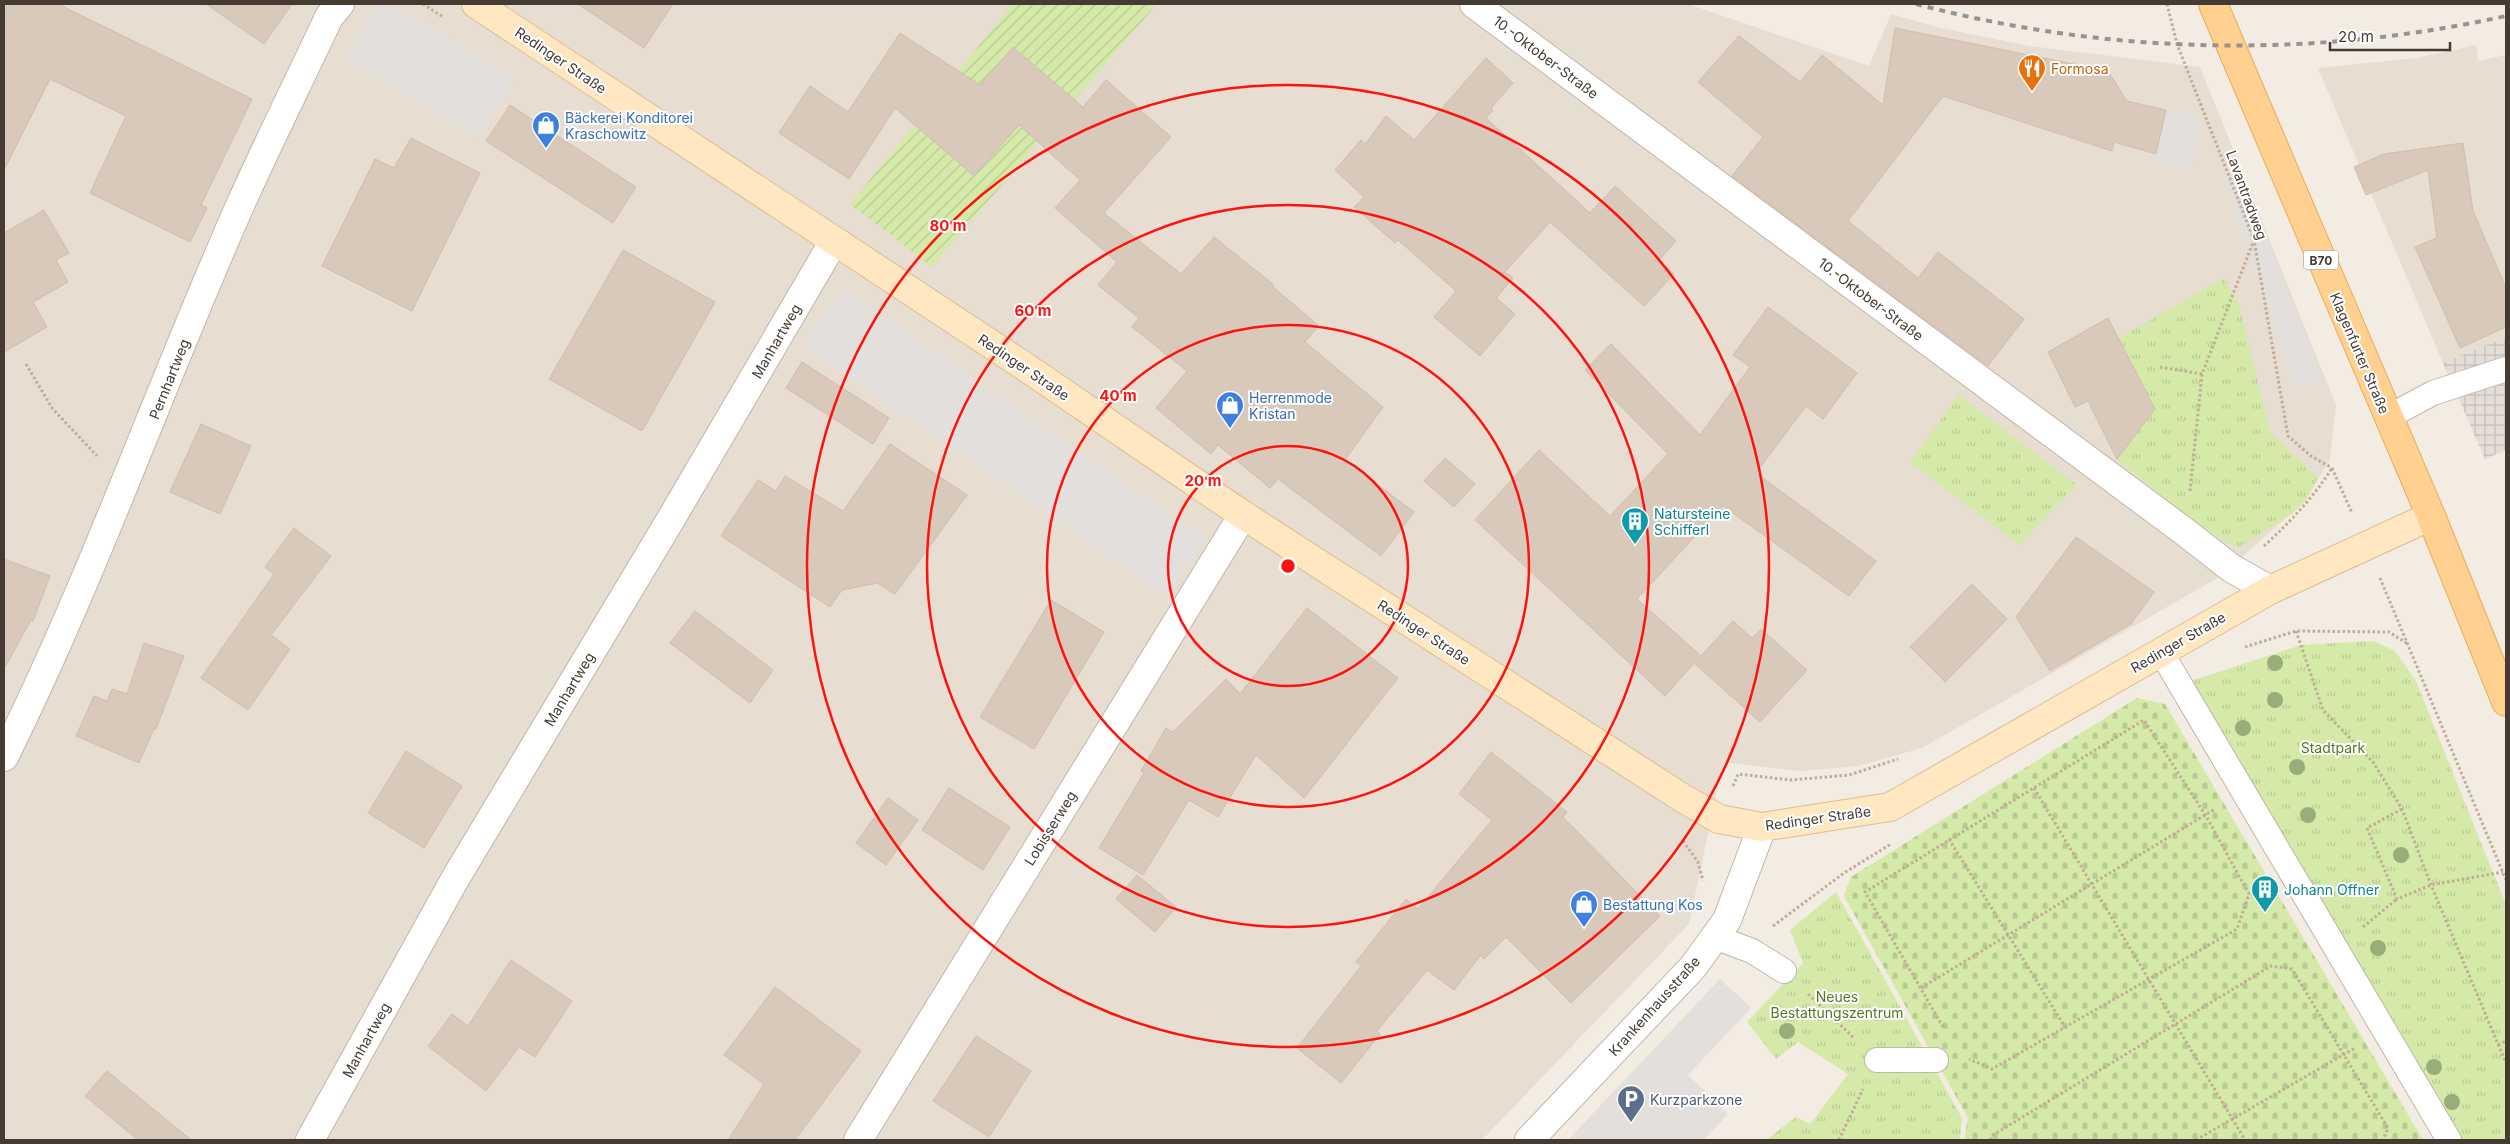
<svg xmlns="http://www.w3.org/2000/svg" width="2510" height="1144" font-family="Inter,sans-serif">
  <style>
    .residential { fill: #e7ddd1 }
    .industrial { fill: url(#industrial-grid) }
    .grass { fill: url(#grass-tufts) }
    .cemetery { fill: url(#cemetery-stones) }
    .garden { fill: url(#garden-furrows) }
    .parking { fill: #e3dfdc }
    .building { fill: #d8c9bb; stroke: #d0bdab }
    .lines { fill: none; stroke-linecap: round; stroke-linejoin: round }
    .service-casing { stroke: #c1b5a8; stroke-width: 26 }
    .minor-casing { stroke: #c1b5a8; stroke-width: 30 }
    .tertiary-casing { stroke: #c1b5a8; stroke-width: 30 }
    .secondary-casing { stroke: #d9bd92; stroke-width: 30 }
    .primary-casing { stroke: #eaab5a; stroke-width: 30 }
    .path { stroke: #c1ac96; stroke-width: 3; stroke-dasharray: 2.5 2.5; stroke-linecap: butt }
    .service { stroke: #fff; stroke-width: 24 }
    .minor { stroke: #fff; stroke-width: 28 }
    .tertiary { stroke: #fff; stroke-width: 28 }
    .secondary { stroke: #ffe8c1; stroke-width: 28 }
    .primary { stroke: #ffd090; stroke-width: 28 }
    .rail { stroke: #949494; stroke-width: 4; stroke-dasharray: 6 6; stroke-linecap: butt }
    .tree { fill: #99ad7a }
    .ring { fill: none; stroke: #ff120e; stroke-width: 2.5 }
    .labels { text-anchor: middle; dominant-baseline: central; stroke-width: 4; stroke-linejoin: round; paint-order: stroke }
    .shield { fill: #fff; stroke: #7d7670; stroke-width: 1 }
    .shield-label { font-size: 12px; font-weight: bold; fill: #453b33 }
    .street-label { font-size: 14px; fill: #453b33; stroke: #fff }
    .food-label { font-size: 14px; fill: #c56008; stroke: #fff; text-anchor: start }
    .shop-label { font-size: 14px; fill: #366cbe; stroke: #fff; text-anchor: start }
    .culture-label { font-size: 14px; fill: #0d838f; stroke: #fff; text-anchor: start }
    .park-label { font-size: 14px; fill: #507924; stroke: #fff }
    .service-label { font-size: 14px; fill: #4e5e75; stroke: #fff; text-anchor: start }
    .centre { fill: #ff120e; stroke: #fff; stroke-width: 2.5 }
    .ring-label { font-size: 15px; text-anchor: middle; font-weight: bold; fill: #ff120e; stroke: #fff; stroke-width: 4; stroke-linejoin: round; paint-order: stroke }
  </style>
  <defs>
    <pattern id="industrial-grid" width="8" height="8" patternUnits="userSpaceOnUse" patternTransform="scale(1.25)"><rect width="8" height="8" fill="#e4ddd8"/><path d="M0 4h8M4 0v8" fill="none" stroke="#c5bfba"/></pattern>
    <pattern id="grass-tufts" width="24" height="20" patternUnits="userSpaceOnUse" patternTransform="scale(1.25)"><rect width="24" height="20" fill="#d5eaa9"/><path d="M3 7l-1-3M5 7V3M7 7l1-3M15 17l-1-3M17 17v-4M19 17l1-3" fill="none" stroke="#b8ca92"/></pattern>
    <pattern id="cemetery-stones" width="16" height="16" patternUnits="userSpaceOnUse" patternTransform="scale(1.25)"><rect width="16" height="16" fill="#d5eaa9"/><path d="M2 7V4a2 2 0 0 1 4 0v3zM10 15v-3a2 2 0 0 1 4 0v3z" fill="#b8ca92"/></pattern>
    <pattern id="garden-furrows" width="10" height="10" patternUnits="userSpaceOnUse" patternTransform="scale(1.25)"><rect width="10" height="10" fill="#d5eaa9"/><path d="M-1 1l2-2M0 10L10 0M9 11l2-2" fill="none" stroke="#b8ca92"/></pattern>
  </defs>
  <rect width="100%" height="100%" fill="#f3ece3"/>
  <g class="residential">
    <path d="M 4,4 L 1688,4 L 1869,66 L 1891,14 L 1941,28 L 2029,46 L 2200,67 L 2336,405 L 2330,459 L 2306,500 L 2221,576 L 1922,748 L 1858,766 L 1800,771 L 1723,762 L 1689,924 L 1482,1140 L 4,1140 Z"/>
    <path d="M 2476,45 L 2478,61 L 2506,55 L 2506,337 L 2443,363 L 2318,68 L 2417,58 Z"/>
  </g>
  <path class="industrial" d="M 2506,337 L 2506,450 L 2485,459 L 2443,363 Z"/>
  <g class="grass">
    <path d="M 2224,278 L 2239,305 L 2270,432 L 2318,478 L 2304,502 L 2292,514 L 2238,548 L 2202,528 L 2117,459 L 2155,409 L 2119,338 Z"/>
    <path d="M 1958,395 L 2077,485 L 2019,545 L 1910,462 Z"/>
    <path d="M 2373,641 L 2395,651 L 2416,681 L 2506,905 L 2506,1140 L 2449,1140 L 2183,692 L 2194,680 L 2301,645 Z"/>
    <path d="M 1836,892 L 1962,1118 L 1960,1140 L 1766,1140 L 1796,1117 L 1810,1124 L 1848,1074 L 1798,1042 L 1776,1059 L 1747,1022 L 1803,963 L 1790,930 Z"/>
  </g>
  <path class="cemetery" d="M 2137,698 L 2165,704 L 2423,1140 L 1964,1140 L 1968,1118 L 1844,896 L 1851,877 Z"/>
  <path class="garden" d="M 1013,4 L 1157,4 L 932,267 L 850,204 Z"/>
  <g class="parking">
    <path d="M 378,4 L 391,4 L 515,78 L 479,138 L 345,58 Z"/>
    <path d="M 2166,110 L 2202,118 L 2190,171 L 2154,162 Z"/>
    <path d="M 2241,174 L 2322,378 L 2295,389 L 2223,177 Z"/>
    <path d="M 842,288 L 1206,539 L 1167,596 L 802,345 Z"/>
    <path d="M 1720,979 L 1751,1008 L 1688,1075 L 1728,1114 L 1704,1140 L 1568,1140 Z"/>
  </g>
  <g class="building">
    <path d="M 4,4 L 58,4 L 252,99 L 201,205 L 207,208 L 190,242 L 90,193 L 126,116 L 50,79 L 4,170 Z"/>
    <path d="M 206,4 L 292,4 L 264,44 Z"/>
    <path d="M 578,4 L 673,4 L 644,48 Z"/>
    <path d="M 1895,28 L 2108,71 L 2127,101 L 2166,110 L 2156,154 L 2114,142 L 2112,151 L 1943,96 L 1848,221 L 1918,278 L 1938,252 L 2024,319 L 1988,366 L 1732,176 L 1763,137 L 1698,82 L 1739,36 L 1800,82 L 1822,55 L 1883,105 Z"/>
    <path d="M 900,33 L 980,85 L 1013,47 L 1083,107 L 1106,80 L 1171,137 L 1104,213 L 1181,274 L 1214,237 L 1273,284 L 1272,286 L 1319,326 L 1305,342 L 1383,407 L 1345,460 L 1414,512 L 1381,556 L 1278,479 L 1270,488 L 1218,445 L 1211,454 L 1156,408 L 1187,371 L 1132,327 L 1139,318 L 1098,285 L 1117,262 L 1055,208 L 1080,180 L 1019,125 L 974,176 L 895,108 L 849,179 L 779,133 L 810,86 L 848,112 Z"/>
    <path d="M 1486,58 L 1513,83 L 1491,108 L 1493,110 L 1486,118 L 1590,213 L 1615,186 L 1676,241 L 1659,260 L 1674,274 L 1644,306 L 1550,222 L 1505,272 L 1513,278 L 1496,298 L 1515,314 L 1480,356 L 1434,317 L 1456,291 L 1398,240 L 1395,243 L 1354,207 L 1364,197 L 1335,170 L 1361,140 L 1365,144 L 1386,116 L 1414,140 Z"/>
    <path d="M 510,105 L 636,187 L 613,223 L 486,141 Z"/>
    <path d="M 411,138 L 480,173 L 412,311 L 322,266 L 375,159 L 394,168 Z"/>
    <path d="M 2463,143 L 2473,211 L 2506,288 L 2506,327 L 2460,348 L 2415,247 L 2437,238 L 2428,170 L 2366,195 L 2354,167 L 2384,154 Z"/>
    <path d="M 44,210 L 69,253 L 56,260 L 68,282 L 33,302 L 47,327 L 4,352 L 4,233 Z"/>
    <path d="M 623,250 L 715,302 L 642,431 L 549,379 Z"/>
    <path d="M 1768,307 L 1857,373 L 1823,419 L 1806,406 L 1756,473 L 1876,561 L 1849,596 L 1723,506 L 1637,599 L 1701,656 L 1733,621 L 1752,638 L 1761,629 L 1807,670 L 1760,722 L 1694,663 L 1665,696 L 1475,520 L 1539,450 L 1610,516 L 1668,454 L 1585,370 L 1611,344 L 1700,435 L 1750,367 L 1733,355 Z"/>
    <path d="M 2108,318 L 2155,409 L 2117,459 L 2088,401 L 2075,407 L 2048,352 Z"/>
    <path d="M 802,362 L 889,418 L 873,444 L 786,388 Z"/>
    <path d="M 201,424 L 251,446 L 220,514 L 170,492 Z"/>
    <path d="M 890,444 L 967,495 L 895,594 L 877,583 L 842,590 L 830,607 L 721,536 L 758,480 L 776,491 L 785,476 L 843,511 Z"/>
    <path d="M 1445,458 L 1475,484 L 1454,507 L 1424,481 Z"/>
    <path d="M 294,528 L 331,556 L 271,635 L 290,649 L 248,710 L 201,678 L 274,574 L 265,567 Z"/>
    <path d="M 2076,537 L 2154,592 L 2131,624 L 2050,671 L 2016,617 Z"/>
    <path d="M 4,559 L 50,576 L 33,621 L 31,620 L 4,669 Z"/>
    <path d="M 1972,584 L 2007,619 L 1945,682 L 1910,647 Z"/>
    <path d="M 1051,600 L 1104,632 L 1034,749 L 980,717 Z"/>
    <path d="M 1307,608 L 1398,678 L 1304,798 L 1256,755 L 1218,817 L 1189,800 L 1143,875 L 1099,848 L 1144,773 L 1141,771 L 1166,728 L 1173,732 L 1226,679 L 1240,694 Z"/>
    <path d="M 695,611 L 773,670 L 750,703 L 670,643 Z"/>
    <path d="M 144,643 L 184,656 L 156,729 L 154,729 L 139,763 L 76,736 L 94,696 L 107,701 L 112,689 L 127,694 Z"/>
    <path d="M 406,751 L 462,786 L 424,848 L 368,813 Z"/>
    <path d="M 1491,752 L 1567,812 L 1563,817 L 1660,916 L 1571,1003 L 1506,937 L 1484,959 L 1481,955 L 1454,990 L 1427,970 L 1377,1031 L 1380,1034 L 1341,1083 L 1297,1048 L 1361,966 L 1356,962 L 1406,899 L 1418,909 L 1492,820 L 1459,794 Z"/>
    <path d="M 949,788 L 1010,827 L 983,870 L 922,830 Z"/>
    <path d="M 888,798 L 918,820 L 886,865 L 856,843 Z"/>
    <path d="M 1137,875 L 1176,907 L 1155,932 L 1116,899 Z"/>
    <path d="M 511,960 L 572,1001 L 535,1057 L 519,1047 L 486,1091 L 428,1046 L 452,1014 L 468,1026 Z"/>
    <path d="M 775,987 L 861,1051 L 795,1140 L 728,1140 L 764,1084 L 724,1055 Z"/>
    <path d="M 976,1036 L 1031,1071 L 989,1137 L 933,1101 Z"/>
    <path d="M 107,1071 L 191,1140 L 138,1140 L 85,1096 Z"/>
  </g>
  <g class="lines">
    <g class="service-casing">
      <g id="service">
        <path d="M 2388,417 L 2433,393 L 2506,369"/>
        <path d="M 2161,652 L 2449,1140"/>
        <path d="M 1715,937 L 1752,951 L 1784,971"/>
        <path d="M 1877,1060 L 1936,1060"/>
      </g>
    </g>
    <g class="minor-casing">
      <g id="minor">
        <path d="M 1474,4 L 2185,532 L 2231,568 L 2270,590"/>
        <path d="M 4,757 C 94,576 160,385 242,201 C 270,139 300,79 329,17 L 340,4"/>
        <path d="M 310,1140 L 455,879 L 668,524 L 834,241"/>
        <path d="M 858,1140 L 1243,515"/>
      </g>
    </g>
    <g class="tertiary-casing">
      <path id="tertiary" d="M 1529,1140 L 1693,967 L 1727,920 L 1762,827"/>
    </g>
    <g class="secondary-casing">
      <path id="secondary" d="M 476,4 L 1015,360 L 1243,515 L 1684,799 L 1719,819 L 1762,827 L 1890,807 L 2270,590 L 2431,516"/>
    </g>
    <g class="primary-casing">
      <path id="primary" d="M 2213,4 L 2431,516 L 2506,702"/>
    </g>
    <g class="path">
      <path d="M 423,4 L 443,17"/>
      <path d="M 2167,4 L 2177,44 L 2254,240 L 2288,436 L 2311,456 L 2332,468"/>
      <path d="M 26,364 L 52,408 L 97,456"/>
      <path d="M 2160,367 L 2202,374"/>
      <path d="M 2332,468 L 2352,513"/>
      <path d="M 2190,491 L 2202,374 L 2254,240"/>
      <path d="M 2264,546 C 2290,522 2313,498 2332,468"/>
      <path d="M 2380,578 L 2506,880"/>
      <path d="M 2296,631 L 2323,710 L 2373,762 L 2402,809 L 2431,885 L 2506,1063"/>
      <path d="M 2245,647 L 2296,631 L 2389,632 L 2408,644"/>
      <path d="M 1733,786 L 1738,774 L 1791,780 L 1849,775 L 1898,759"/>
      <path d="M 2034,788 L 2245,1140"/>
      <path d="M 2402,809 L 2367,828 L 2397,899 L 2431,885 L 2503,872"/>
      <path d="M 1949,839 L 2065,1027"/>
      <path d="M 1683,841 L 1698,862 L 1703,881"/>
      <path d="M 1773,926 L 1844,873 L 1891,844"/>
      <path d="M 2363,927 L 2397,899"/>
      <path d="M 1921,988 L 2215,809"/>
      <path d="M 1808,994 L 1854,1038"/>
      <path d="M 1943,1027 L 1865,892 L 2144,720 L 2206,816 L 2249,894 L 2237,929 L 1992,1069 L 1969,1059"/>
      <path d="M 2498,1045 L 2506,1041"/>
      <path d="M 1839,1140 L 1863,1089"/>
      <path d="M 1990,1140 L 1993,1135 L 2271,966 L 2292,969 L 2388,1128 L 2383,1140"/>
      <path d="M 2196,1140 L 2355,1048"/>
    </g>
    <use href="#service" class="service"/>
    <use href="#minor" class="minor"/>
    <use href="#tertiary" class="tertiary"/>
    <use href="#secondary" class="secondary"/>
    <use href="#primary" class="primary"/>
    <path class="rail" d="M 1916,4 C 2109,55 2311,59 2506,16"/>
  </g>
  <g class="tree">
    <circle cx="2275" cy="663" r="8"/>
    <circle cx="2275" cy="700" r="8"/>
    <circle cx="2243" cy="728" r="8"/>
    <circle cx="2297" cy="767" r="8"/>
    <circle cx="2308" cy="815" r="8"/>
    <circle cx="2401" cy="855" r="8"/>
    <circle cx="2378" cy="948" r="8"/>
    <circle cx="1787" cy="1031" r="8"/>
    <circle cx="2434" cy="1067" r="8"/>
    <circle cx="2452" cy="1102" r="8"/>
  </g>
  <g class="ring">
    <circle cx="1288" cy="566" r="120"/>
    <circle cx="1288" cy="566" r="241"/>
    <circle cx="1288" cy="566" r="361"/>
    <circle cx="1288" cy="566" r="481"/>
  </g>
  <defs>
    <g id="restaurant-pin" transform="scale(1.4375)"><path d="M0 17L-7.5 6A9.5 9.5 0 1 1 7.5 6Z" fill="#e8710a" stroke="#fff"/><path d="M-5-6h1v4h1v-4h1v4h1v-4h1v5L-1.5 .5V6h-2V.5L-5-1ZM5-6V6H3V1.5H1.5Q1.5-4 5-6Z" fill="#fff"/></g>
    <g id="shop-pin" transform="scale(1.4375)"><path d="M0 17L-7.5 6A9.5 9.5 0 1 1 7.5 6Z" fill="#3f7fe0" stroke="#fff"/><path d="M-5-2.5h2.3a2.7 3.5 0 0 1 5.4 0H5L5.5 6h-11ZM-1.5-2.5h3a1.5 2.3 0 0 0-3 0Z" fill="#fff"/></g>
    <g id="building-pin" transform="scale(1.4375)"><path d="M0 17L-7.5 6A9.5 9.5 0 1 1 7.5 6Z" fill="#0f9aa8" stroke="#fff"/><path d="M-4-6H4V6H1V3H-1V6H-4ZM-2.5-4.3h1.7v1.8h-1.7ZM.8-4.3h1.7v1.8H.8ZM-2.5-1h1.7V.8h-1.7ZM.8-1h1.7V.8H.8Z" fill="#fff"/></g>
    <g id="parking-pin" transform="scale(1.4375)"><path d="M0 17L-7.5 6A9.5 9.5 0 1 1 7.5 6Z" fill="#5c6f8a" stroke="#fff"/><path d="M-3.5-5.5H1a3.5 3.5 0 0 1 0 7H-1V5.5H-3.5ZM-1-3.4V-.6H.8a1.4 1.4 0 0 0 0-2.8Z" fill="#fff"/></g>
  </defs>
  <g fill-rule="evenodd">
    <use href="#restaurant-pin" x="2032" y="68"/>
    <use href="#shop-pin" x="546" y="125"/>
    <use href="#shop-pin" x="1230" y="405"/>
    <use href="#building-pin" x="1635" y="521"/>
    <use href="#building-pin" x="2265" y="889"/>
    <use href="#shop-pin" x="1584" y="904"/>
    <use href="#parking-pin" x="1631" y="1099"/>
  </g>
  <g class="labels">
    <rect class="shield" x="2303.5" y="250.5" width="35" height="19" rx="4"/>
    <g class="shield-label">
      <text x="2321" y="260">B70</text>
    </g>
    <g class="street-label">
      <text transform="translate(1546 57) rotate(37)">10.-Oktober-Straße</text>
      <text transform="translate(561 60) rotate(34)">Redinger Straße</text>
      <text transform="translate(2247 195) rotate(70)">Lavantradweg</text>
      <text transform="translate(1871 299) rotate(37)">10.-Oktober-Straße</text>
      <text transform="translate(776 341) rotate(-60)">Manhartweg</text>
      <text transform="translate(2360 353) rotate(67)">Klagenfurter Straße</text>
      <text transform="translate(1024 367) rotate(34)">Redinger Straße</text>
      <text transform="translate(169 379) rotate(-68)">Pernhartweg</text>
      <text transform="translate(1424 632) rotate(33)">Redinger Straße</text>
      <text transform="translate(2178 642) rotate(-30)">Redinger Straße</text>
      <text transform="translate(569 689) rotate(-59)">Manhartweg</text>
      <text transform="translate(1818 818) rotate(-8)">Redinger Straße</text>
      <text transform="translate(1050 828) rotate(-58)">Lobisserweg</text>
      <text transform="translate(1654 1006) rotate(-48)">Krankenhausstraße</text>
      <text transform="translate(366 1040) rotate(-61)">Manhartweg</text>
    </g>
    <g class="food-label">
      <text x="2051" y="68">Formosa</text>
    </g>
    <g class="shop-label">
      <text x="565" y="117">Bäckerei Konditorei<tspan x="565" dy="16">Kraschowitz</tspan></text>
      <text x="1249" y="397">Herrenmode<tspan x="1249" dy="16">Kristan</tspan></text>
      <text x="1603" y="904">Bestattung Kos</text>
    </g>
    <g class="culture-label">
      <text x="1654" y="513">Natursteine<tspan x="1654" dy="16">Schifferl</tspan></text>
      <text x="2284" y="889">Johann Offner</text>
    </g>
    <g class="park-label">
      <text x="2333" y="747">Stadtpark</text>
      <text x="1837" y="996">Neues<tspan x="1837" dy="16">Bestattungszentrum</tspan></text>
    </g>
    <g class="service-label">
      <text x="1650" y="1099">Kurzparkzone</text>
    </g>
  </g>
  <circle cx="1288" cy="566" r="8" class="centre"/>
  <g class="ring-label">
    <text x="948" y="231">80 m</text>
    <text x="1033" y="316">60 m</text>
    <text x="1118" y="401">40 m</text>
    <text x="1203" y="486">20 m</text>
  </g>
  <rect width="2510" height="1144" fill="none" stroke="#453b33" stroke-width="10"/>
  <path d="M2330 42v8h120v-8" fill="none" stroke="#453b33" stroke-width="2.5"/>
  <text x="2338" y="42" font-size="15" fill="#453b33" stroke="#ffffff" stroke-width="4" paint-order="stroke">20 m</text>
</svg>
